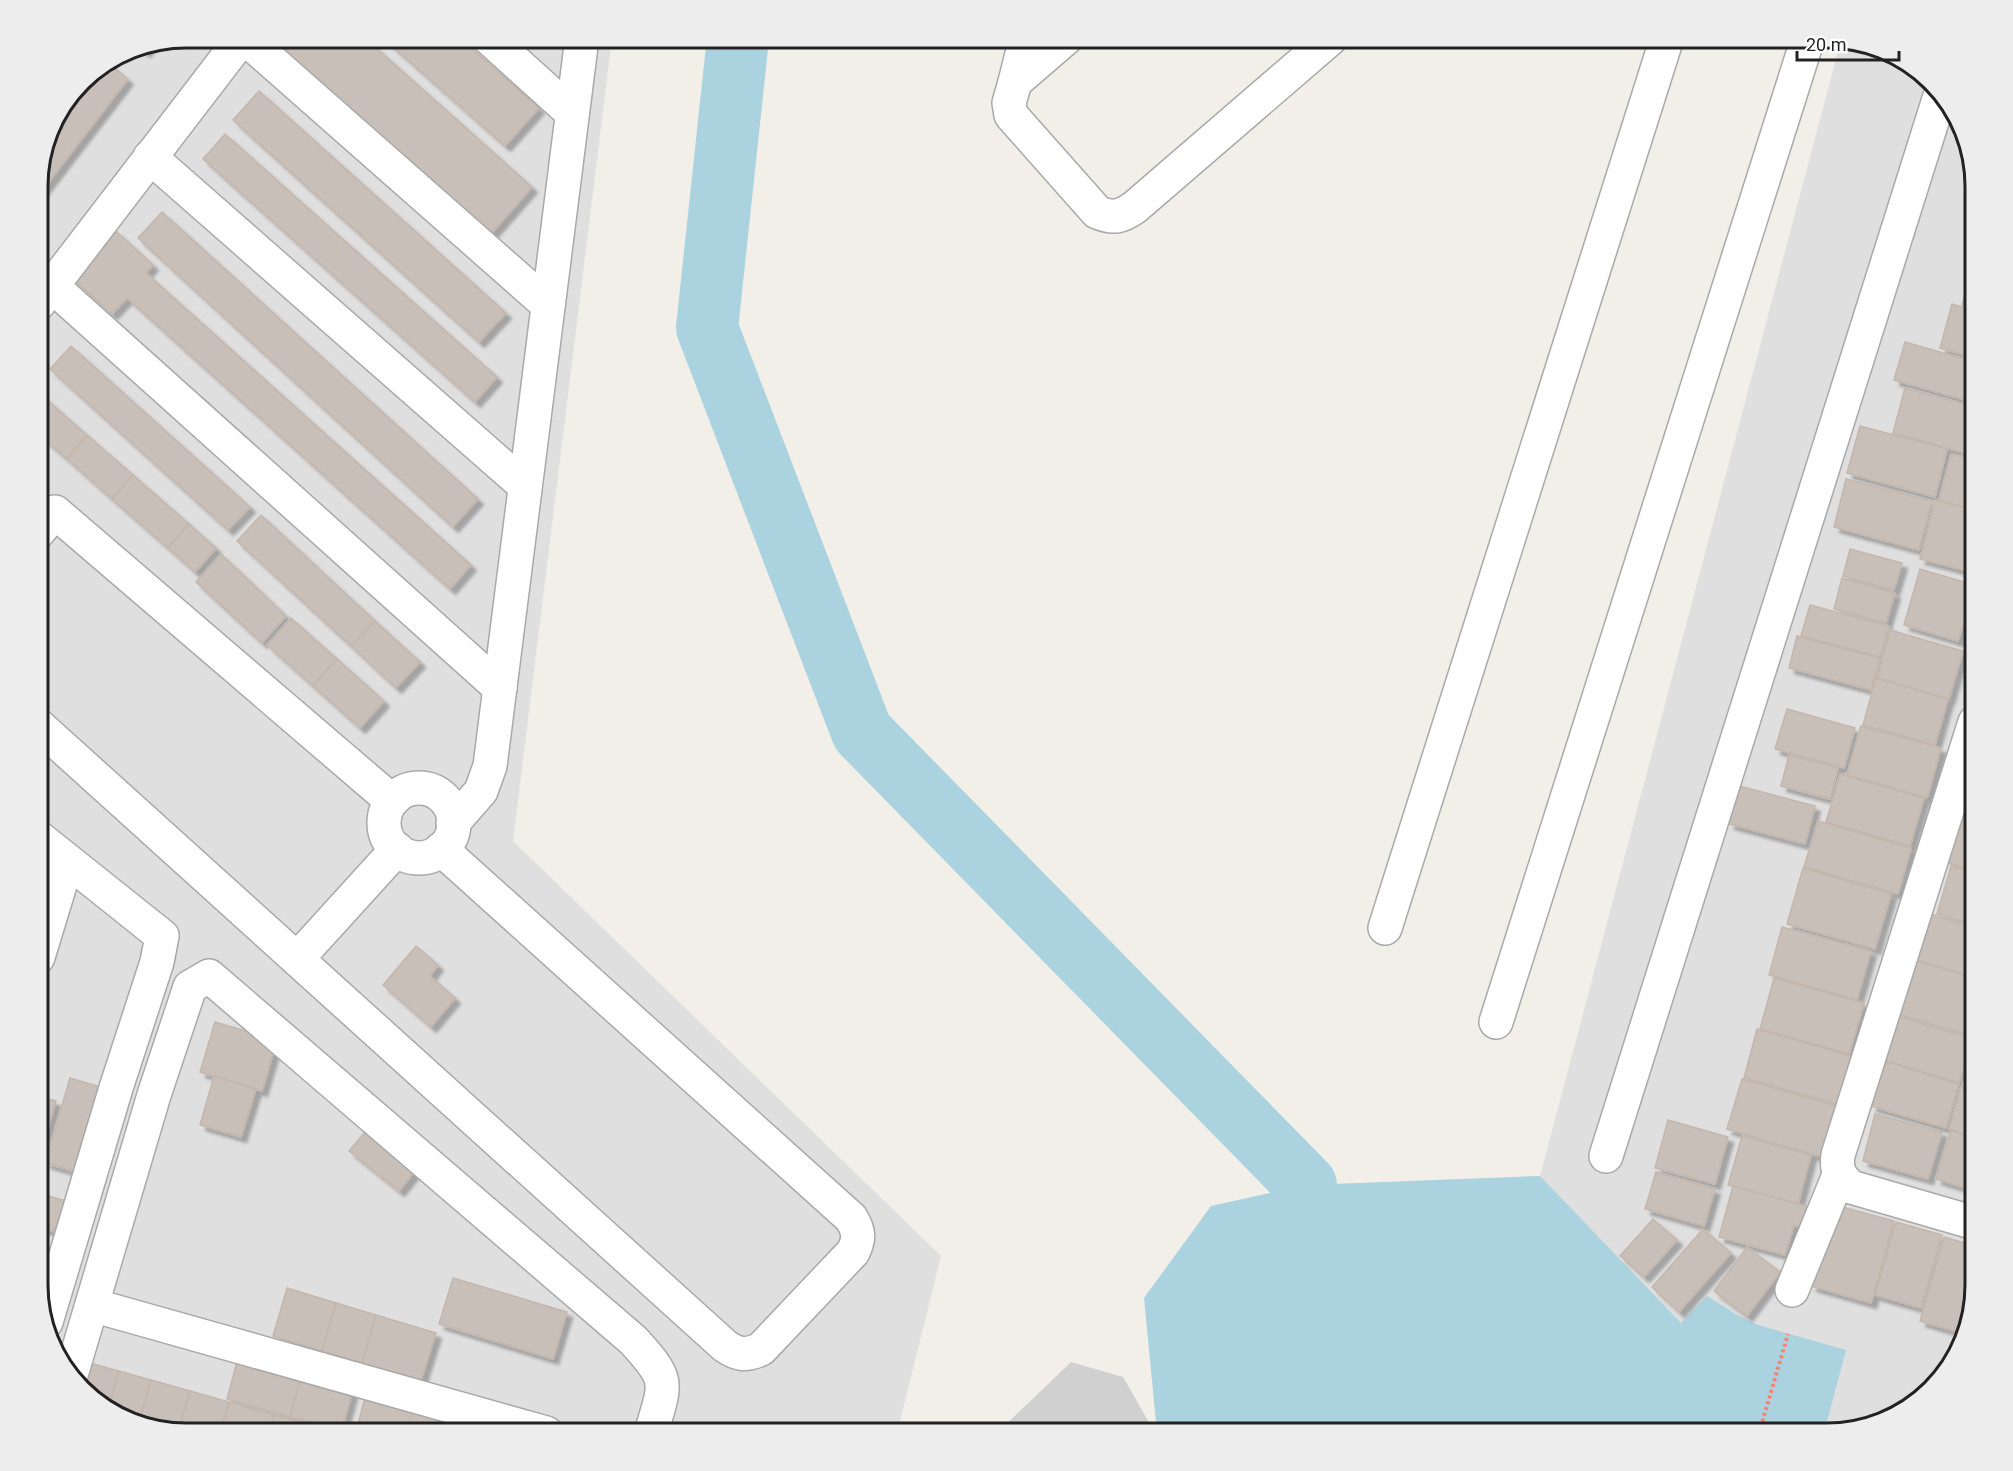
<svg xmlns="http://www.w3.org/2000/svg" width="2013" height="1471" font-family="Roboto,sans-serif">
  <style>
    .residential { fill: #e0dfdf }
    .religious { fill: #d0d0d0 }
    .water { fill: #aad3df }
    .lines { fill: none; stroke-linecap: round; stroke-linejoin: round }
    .river { stroke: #aad3df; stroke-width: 62 }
    .building { fill: #c7bfb8; stroke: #c4b6ab; stroke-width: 1.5; filter: url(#shadow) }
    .street-casing { stroke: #a9a9a9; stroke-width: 36 }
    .path { stroke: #fa8072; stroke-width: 4; stroke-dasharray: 3 3; stroke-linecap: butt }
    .street { stroke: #fff; stroke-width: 33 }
    .rim { fill: none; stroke: #222; stroke-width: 3 }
  </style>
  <defs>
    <filter id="shadow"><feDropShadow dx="5.5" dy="5.5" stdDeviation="1.5" flood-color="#0004"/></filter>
  </defs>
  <rect width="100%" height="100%" fill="#f2efe9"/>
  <g class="residential">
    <path d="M 185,38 L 612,38 L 513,841 L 941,1256 L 897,1433 L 185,1433 L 138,1426 L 96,1403 L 57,1359 L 38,1295 L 38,175 L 53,120 L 88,74 L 129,49 Z"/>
    <path d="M 1841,40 L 1875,45 L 1917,68 L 1960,120 L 1975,185 L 1975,1286 L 1968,1333 L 1945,1375 L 1893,1418 L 1827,1433 L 1755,1433 L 1540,1176 Z"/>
  </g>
  <path class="religious" d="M 1071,1362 L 1123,1377 L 1155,1433 L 997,1433 Z"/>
  <path class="water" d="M 1540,1176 L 1681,1323 L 1707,1296 L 1737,1315 L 1758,1325 L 1846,1350 L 1824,1433 L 1157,1433 L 1144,1298 L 1211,1206 L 1306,1185 Z"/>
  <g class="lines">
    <path class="river" d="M 738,38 L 707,328 L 862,732 L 1306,1185"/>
  </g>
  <g class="building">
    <path d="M 287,38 L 365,38 L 532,187 L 490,235 L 279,46 Z"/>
    <path d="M 383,38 L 460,38 L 539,108 L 505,146 Z"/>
    <path d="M 151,44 L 145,52 L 138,47 Z"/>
    <path d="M 107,62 L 128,79 L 38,196 L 38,175 L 53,120 L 88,74 Z"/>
    <path d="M 259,91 L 506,313 L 479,342 L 233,120 Z"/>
    <path d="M 225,134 L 497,377 L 475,402 L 203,159 Z"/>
    <path d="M 162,212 L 478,499 L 453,527 L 138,238 Z"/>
    <path d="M 116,231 L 153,265 L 146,273 L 471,565 L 450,589 L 127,298 L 112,314 L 73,279 Z"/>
    <path d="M 1975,256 L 1975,309 L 1962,305 Z"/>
    <path d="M 1952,304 L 1975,311 L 1975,358 L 1940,348 Z"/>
    <path d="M 1905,342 L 1975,362 L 1975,377 L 1969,401 L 1894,380 Z"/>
    <path d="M 71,346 L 250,507 L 228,530 L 50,369 Z"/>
    <path d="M 1905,388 L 1975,407 L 1975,456 L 1893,433 Z"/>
    <path d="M 38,392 L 87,435 L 67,459 L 38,434 Z"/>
    <path d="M 1860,426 L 1947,449 L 1935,497 L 1847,473 Z"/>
    <path d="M 87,435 L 133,475 L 112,499 L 67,459 Z"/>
    <path d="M 1951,454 L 1975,460 L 1975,510 L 1939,500 Z"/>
    <path d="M 133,475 L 189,524 L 168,548 L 112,499 Z"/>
    <path d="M 1846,479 L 1932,501 L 1919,550 L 1834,527 Z"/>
    <path d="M 1935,500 L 1975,511 L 1975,573 L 1920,559 Z"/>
    <path d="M 261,515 L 375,621 L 351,646 L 237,541 Z"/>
    <path d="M 189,524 L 216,548 L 195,572 L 168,548 Z"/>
    <path d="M 1850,549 L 1902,563 L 1894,590 L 1843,576 Z"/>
    <path d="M 221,554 L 286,616 L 262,643 L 196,582 Z"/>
    <path d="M 1920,569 L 1974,585 L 1958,641 L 1904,625 Z"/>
    <path d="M 1842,578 L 1895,593 L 1886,623 L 1834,609 Z"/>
    <path d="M 1810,605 L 1889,626 L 1880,657 L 1801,636 Z"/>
    <path d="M 291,618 L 337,659 L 313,686 L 267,645 Z"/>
    <path d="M 375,621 L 420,662 L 396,688 L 351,646 Z"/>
    <path d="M 1890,630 L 1963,651 L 1949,699 L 1877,678 Z"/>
    <path d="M 1797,636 L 1880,658 L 1871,690 L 1789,668 Z"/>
    <path d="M 337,659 L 384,701 L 360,728 L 313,686 Z"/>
    <path d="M 1876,678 L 1948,699 L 1935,745 L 1863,725 Z"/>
    <path d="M 1787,709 L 1855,728 L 1844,768 L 1775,749 Z"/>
    <path d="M 1861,726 L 1941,748 L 1927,798 L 1847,775 Z"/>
    <path d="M 1789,755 L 1838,768 L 1830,799 L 1781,786 Z"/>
    <path d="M 1975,767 L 1975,821 L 1960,816 Z"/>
    <path d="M 1840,774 L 1924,798 L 1910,846 L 1826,822 Z"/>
    <path d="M 1739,786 L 1815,806 L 1805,844 L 1729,824 Z"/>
    <path d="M 1961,818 L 1975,823 L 1975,871 L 1947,863 Z"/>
    <path d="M 1818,821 L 1911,848 L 1898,894 L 1804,867 Z"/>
    <path d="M 1951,866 L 1975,874 L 1975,926 L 1937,914 Z"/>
    <path d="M 1803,868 L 1891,894 L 1875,949 L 1787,924 Z"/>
    <path d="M 1927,913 L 1975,928 L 1975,978 L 1913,959 Z"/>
    <path d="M 1782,927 L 1871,951 L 1857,1000 L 1769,975 Z"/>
    <path d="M 416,946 L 438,965 L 430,976 L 455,998 L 431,1027 L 383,985 Z"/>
    <path d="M 1913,960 L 1975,978 L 1975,1037 L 1897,1014 Z"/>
    <path d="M 1774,978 L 1864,1003 L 1849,1054 L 1760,1029 Z"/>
    <path d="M 1897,1016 L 1973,1039 L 1959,1083 L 1884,1060 Z"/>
    <path d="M 215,1022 L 277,1040 L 262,1091 L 200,1072 Z"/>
    <path d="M 1757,1029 L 1851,1056 L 1837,1104 L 1744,1078 Z"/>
    <path d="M 1975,1039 L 1975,1090 L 1962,1086 Z"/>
    <path d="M 1885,1061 L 1959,1084 L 1946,1128 L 1871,1106 Z"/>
    <path d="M 214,1076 L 256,1089 L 241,1137 L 200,1125 Z"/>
    <path d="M 70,1078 L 111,1090 L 86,1175 L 45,1163 Z"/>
    <path d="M 1742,1079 L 1840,1107 L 1825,1158 L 1727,1129 Z"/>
    <path d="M 1961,1087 L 1975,1092 L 1975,1137 L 1949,1129 Z"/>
    <path d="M 38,1096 L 56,1101 L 38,1161 Z"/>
    <path d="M 1875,1114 L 1942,1132 L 1928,1179 L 1863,1161 Z"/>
    <path d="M 1668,1120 L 1728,1137 L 1715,1184 L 1655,1168 Z"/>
    <path d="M 370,1126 L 419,1166 L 399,1191 L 349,1151 Z"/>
    <path d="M 1951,1130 L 1975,1138 L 1975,1191 L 1936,1179 Z"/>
    <path d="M 1742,1136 L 1811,1155 L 1798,1204 L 1728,1185 Z"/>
    <path d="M 1656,1172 L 1715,1189 L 1704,1226 L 1645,1209 Z"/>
    <path d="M 1733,1186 L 1809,1207 L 1804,1227 L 1794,1225 L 1785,1255 L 1719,1237 Z"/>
    <path d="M 38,1193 L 77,1204 L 69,1236 L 38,1227 Z"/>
    <path d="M 1835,1205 L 1894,1221 L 1871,1303 L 1811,1286 Z"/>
    <path d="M 1653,1219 L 1677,1240 L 1644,1277 L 1620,1256 Z"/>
    <path d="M 1896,1222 L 1942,1235 L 1921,1308 L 1875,1295 Z"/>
    <path d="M 1703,1229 L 1731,1253 L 1679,1312 L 1652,1287 Z"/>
    <path d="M 1944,1237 L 1975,1246 L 1975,1286 L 1967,1335 L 1920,1321 Z"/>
    <path d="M 1747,1247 L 1780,1272 L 1747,1316 L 1714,1291 Z"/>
    <path d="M 38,1256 L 61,1262 L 38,1295 Z"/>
    <path d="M 453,1278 L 567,1312 L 553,1359 L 439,1324 Z"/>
    <path d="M 287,1288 L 336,1303 L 322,1351 L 273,1336 Z"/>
    <path d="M 336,1303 L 376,1315 L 362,1363 L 322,1351 Z"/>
    <path d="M 376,1315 L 436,1333 L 421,1380 L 362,1363 Z"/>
    <path d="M 239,1354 L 303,1371 L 290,1417 L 227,1399 Z"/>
    <path d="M 90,1363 L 119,1371 L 108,1410 L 96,1403 L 83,1388 Z"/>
    <path d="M 119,1371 L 151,1380 L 138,1425 L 108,1410 Z"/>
    <path d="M 303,1371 L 354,1385 L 342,1430 L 290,1417 Z"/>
    <path d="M 151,1380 L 190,1391 L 178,1432 L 138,1425 Z"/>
    <path d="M 368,1387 L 415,1401 L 406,1433 L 366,1433 L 356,1431 Z"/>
    <path d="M 190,1391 L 229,1402 L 220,1433 L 178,1432 Z"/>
    <path d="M 415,1401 L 467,1415 L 461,1433 L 406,1433 Z"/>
    <path d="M 229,1402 L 274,1415 L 269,1433 L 220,1433 Z"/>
    <path d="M 274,1415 L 317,1427 L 315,1433 L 269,1433 Z"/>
    <path d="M 467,1415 L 500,1433 L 461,1433 Z"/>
  </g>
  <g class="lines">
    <g class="street-casing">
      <g id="street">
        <path d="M 245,38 L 548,305"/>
        <path d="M 489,38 L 572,113"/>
        <path d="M 1066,38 L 1015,82 L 1009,103 L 1011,115 L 1097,212 C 1113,219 1121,217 1135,207 L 1331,38"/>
        <path d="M 1015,82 L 1026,38"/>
        <path d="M 150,157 L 525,486"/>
        <path d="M 52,286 L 500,688"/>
        <path d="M 39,303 L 242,38"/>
        <path d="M 38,532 L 55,512 L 392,801"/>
        <path d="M 1975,722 L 1838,1155 C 1836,1169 1839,1177 1851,1187 L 1975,1223"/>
        <path d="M 38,725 L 725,1346 C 738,1355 746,1356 761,1349 L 853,1252 C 860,1238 859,1231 851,1218 L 441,849"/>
        <circle cx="419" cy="823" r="35"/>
        <path d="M 453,823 L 481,791 L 490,766 L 582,38"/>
        <path d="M 38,837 L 162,936 L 157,962 L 116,1088 L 46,1322"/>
        <path d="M 1385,928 L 1667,38"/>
        <path d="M 38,957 L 67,862"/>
        <path d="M 297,959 L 397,849"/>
        <path d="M 1496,1022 L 1808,38"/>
        <path d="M 1606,1156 L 1940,96"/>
        <path d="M 1792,1290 L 1839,1175"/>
        <path d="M 92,1305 L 546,1433"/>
        <path d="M 71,1375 L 154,1095 L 190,987 L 209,976 L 633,1340 C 671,1381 666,1382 651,1433"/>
      </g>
    </g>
    <path class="path" d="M 1759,1433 L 1788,1334"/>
    <use href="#street" class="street"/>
  </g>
  <path d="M0 0H2013V1471H0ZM186 48H1827A138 138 0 0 1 1965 186V1285A138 138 0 0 1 1827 1423H186A138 138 0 0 1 48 1285V186A138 138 0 0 1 186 48Z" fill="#ededed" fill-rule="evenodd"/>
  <path class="rim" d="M186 48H1827A138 138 0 0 1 1965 186V1285A138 138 0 0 1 1827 1423H186A138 138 0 0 1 48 1285V186A138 138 0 0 1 186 48Z"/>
  <path d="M1797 51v9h102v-9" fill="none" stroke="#222222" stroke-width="3"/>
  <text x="1806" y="51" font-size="18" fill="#222222" stroke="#ffffff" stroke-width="4.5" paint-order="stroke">20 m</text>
</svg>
